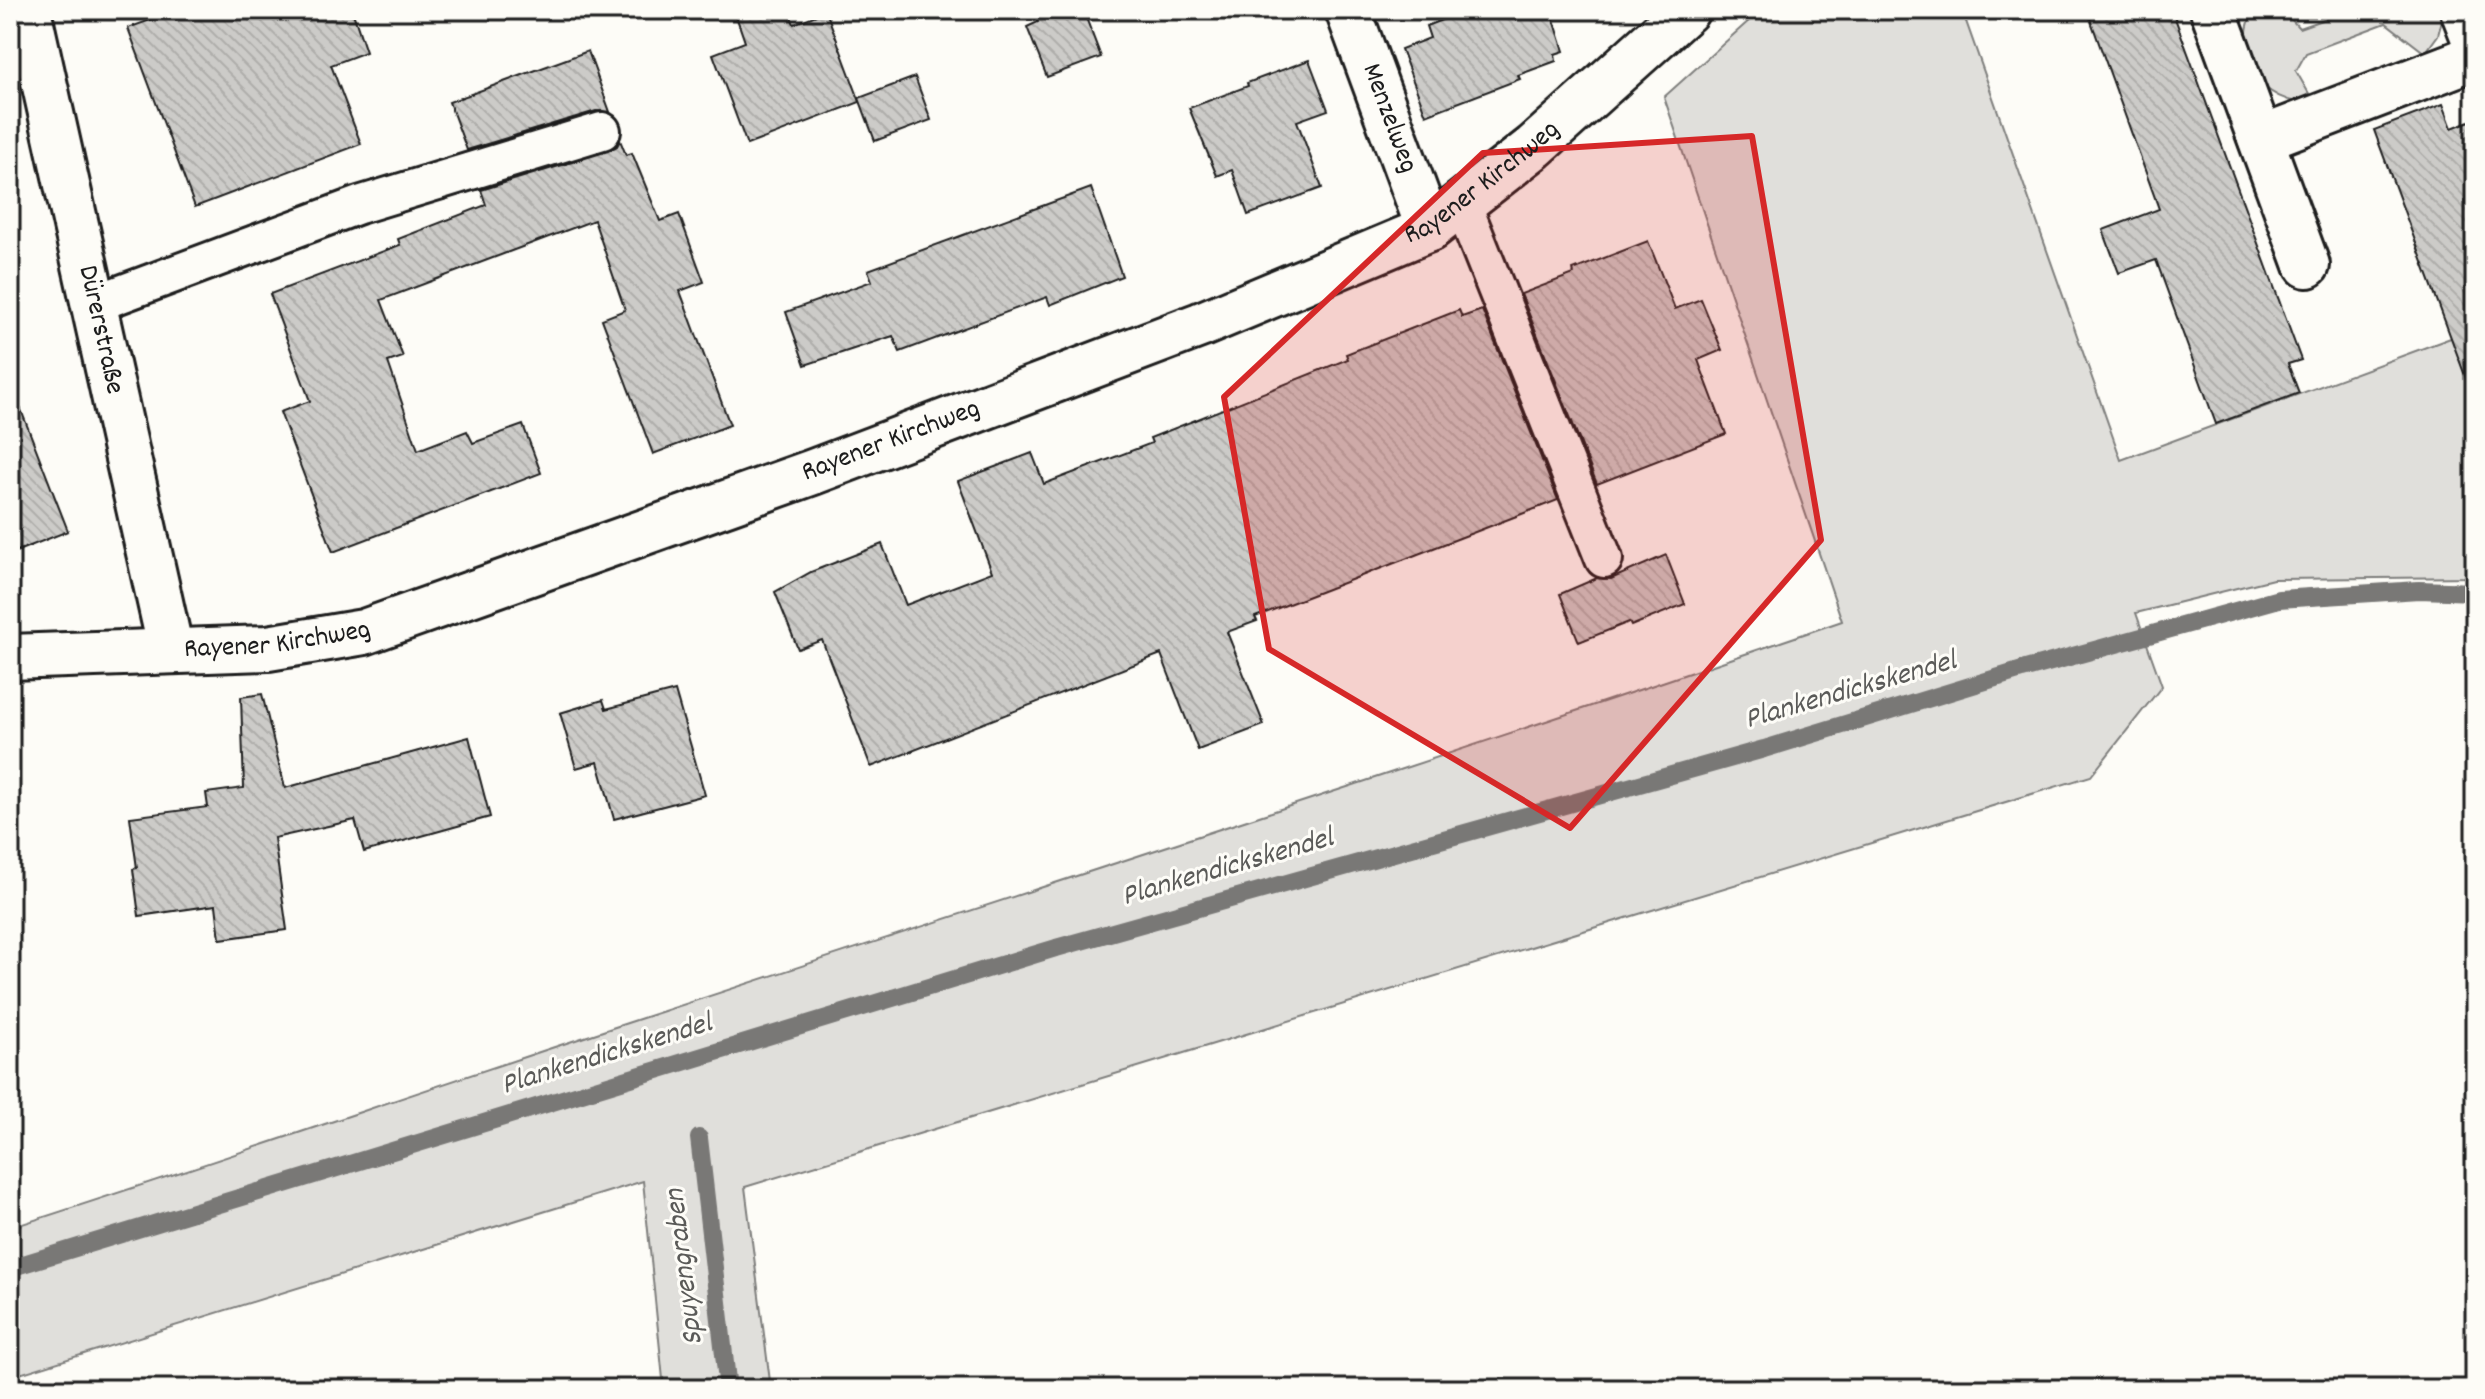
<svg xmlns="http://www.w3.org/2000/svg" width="2485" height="1399" font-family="Dekko,sans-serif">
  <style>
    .grass { fill: #e0dfdb; stroke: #7e7e7c; stroke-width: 2 }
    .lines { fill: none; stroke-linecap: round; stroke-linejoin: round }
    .stream { stroke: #797876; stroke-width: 18 }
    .building { fill: url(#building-back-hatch); stroke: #1c1c1c; stroke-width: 2 }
    .lane-casing { stroke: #1c1c1c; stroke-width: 42 }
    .street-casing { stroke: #1c1c1c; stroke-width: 50 }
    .lane { stroke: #fdfcf7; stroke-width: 36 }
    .street { stroke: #fdfcf7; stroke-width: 44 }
    .marked { fill: #d62828; fill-opacity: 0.2; stroke: #d62828; stroke-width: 6; stroke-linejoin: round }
    .labels { text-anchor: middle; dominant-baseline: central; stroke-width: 6; stroke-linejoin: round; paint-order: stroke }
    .street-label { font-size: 28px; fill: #1c1c1c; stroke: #fdfcf7 }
    .water-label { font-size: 30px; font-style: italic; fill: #5a5a58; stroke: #fdfcf7 }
  </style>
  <defs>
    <pattern id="building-back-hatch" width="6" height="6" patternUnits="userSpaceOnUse" patternTransform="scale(2)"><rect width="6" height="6" fill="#cccbc8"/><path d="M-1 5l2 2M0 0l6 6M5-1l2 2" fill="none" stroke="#afaeab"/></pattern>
  </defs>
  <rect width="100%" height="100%" fill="#fdfcf7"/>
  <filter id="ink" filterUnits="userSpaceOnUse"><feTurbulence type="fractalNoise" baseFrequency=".0125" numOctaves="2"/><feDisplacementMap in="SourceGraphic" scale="16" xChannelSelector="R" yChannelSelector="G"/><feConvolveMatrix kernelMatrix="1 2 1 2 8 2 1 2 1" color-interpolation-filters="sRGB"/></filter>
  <g filter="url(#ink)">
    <g class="grass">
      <path d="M 1761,10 L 1962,10 L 2121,460 L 2475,329 L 2475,577 L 2273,579 L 2136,613 L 2162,686 L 2091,776 L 745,1187 L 771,1389 L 664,1389 L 643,1181 L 10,1377 L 10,1228 C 229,1158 445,1082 664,1011 C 1057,882 1451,755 1842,621 L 1664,97 Z"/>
      <path d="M 2253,10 L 2283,10 L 2299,28 L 2350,10 L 2444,10 L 2444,13 L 2438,35 L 2425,53 L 2386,23 L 2306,53 L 2296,71 L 2315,104 C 2259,103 2232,61 2253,10 Z"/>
    </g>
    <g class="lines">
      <g class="stream">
        <path d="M 699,1138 L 728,1389"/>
        <path d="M 10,1268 L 1056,948 L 1764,749 L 2022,670 L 2279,599 L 2419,590 L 2475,592"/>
      </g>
    </g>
    <g class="building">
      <path d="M 178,10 L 352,10 L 366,52 L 331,65 L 361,144 L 195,207 L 128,28 Z"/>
      <path d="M 734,10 L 788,10 L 794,24 L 826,11 L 860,102 L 747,145 L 713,54 L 745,42 Z"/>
      <path d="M 1034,10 L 1083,10 L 1101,57 L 1047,77 L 1027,27 L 1038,22 Z"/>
      <path d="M 1468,10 L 1551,10 L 1564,51 L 1555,54 L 1556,61 L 1518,75 L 1520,79 L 1426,115 L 1401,49 L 1430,38 L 1426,26 Z"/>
      <path d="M 2087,10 L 2172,10 L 2301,360 L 2288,364 L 2299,393 L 2216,424 L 2156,260 L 2119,273 L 2103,230 L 2159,209 Z"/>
      <path d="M 588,51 L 610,112 L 596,111 L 467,150 L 449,102 Z"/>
      <path d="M 1309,60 L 1328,110 L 1297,121 L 1322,188 L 1248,215 L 1232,170 L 1217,176 L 1189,108 L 1248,86 L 1247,83 Z"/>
      <path d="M 915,77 L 931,120 L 875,141 L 859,98 Z"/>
      <path d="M 2443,104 L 2452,128 L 2475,119 L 2475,388 L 2470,389 L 2374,130 Z"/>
      <path d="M 620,140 L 626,155 L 632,153 L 660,221 L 679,214 L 704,282 L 680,291 L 730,425 L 653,454 L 602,319 L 625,310 L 594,220 L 381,300 L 403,357 L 388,362 L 418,450 L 467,431 L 473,443 L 523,425 L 541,473 L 333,552 L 280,412 L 310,401 L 270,294 L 400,245 L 398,239 L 486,205 L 481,190 L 608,151 L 617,146 Z"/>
      <path d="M 1091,188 L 1122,276 L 1050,305 L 1047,297 L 900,352 L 893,336 L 805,365 L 786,312 L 872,281 L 868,270 Z"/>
      <path d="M 1648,241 L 1675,309 L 1701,299 L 1722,350 L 1698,360 L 1726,434 L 1597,484 L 1521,294 L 1574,274 L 1573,270 Z"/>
      <path d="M 1459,310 L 1462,317 L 1482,310 L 1558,500 L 1255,617 L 1257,621 L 1227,632 L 1264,725 L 1198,750 L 1161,654 L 871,767 L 822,640 L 798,649 L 775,592 L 811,572 L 882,544 L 906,605 L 992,572 L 958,481 L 1032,453 L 1044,484 L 1152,443 L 1150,438 L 1348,359 L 1346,354 Z"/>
      <path d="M 10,392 L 14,392 L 68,531 L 10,554 Z"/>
      <path d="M 1666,555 L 1685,604 L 1631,626 L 1629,622 L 1579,642 L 1560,594 L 1597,578 L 1611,579 Z"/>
      <path d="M 675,691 L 705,795 L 614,819 L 598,762 L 576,768 L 560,713 L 603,700 L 606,709 Z"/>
      <path d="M 262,694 L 285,788 L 469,737 L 490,817 L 364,852 L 355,820 L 274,838 L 287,930 L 220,939 L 216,905 L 139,916 L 133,869 L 137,868 L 130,817 L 208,807 L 206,793 L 244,788 L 241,697 Z"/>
    </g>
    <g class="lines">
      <g class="lane-casing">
        <g id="lane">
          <path d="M 1462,203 L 1604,559"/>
          <path d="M 94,304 L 359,205 L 602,131"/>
        </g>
      </g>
      <g class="street-casing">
        <g id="street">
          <path id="s1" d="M 28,10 L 171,651"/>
          <path id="s2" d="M 1348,10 L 1429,229"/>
          <path d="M 2213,10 L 2307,265"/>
          <path d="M 2463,10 L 2475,41"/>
          <path d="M 2261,139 L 2475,57"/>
          <path id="s3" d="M 10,657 L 268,648 L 364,632 L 813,472 L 1200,325 L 1429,229 L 1534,147 L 1687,10"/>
        </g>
      </g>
      <use href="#lane" class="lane"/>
      <use href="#street" class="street"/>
    </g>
  </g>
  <path class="marked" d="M 1752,136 L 1821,540 L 1570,828 L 1269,649 L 1224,397 L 1483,153 Z"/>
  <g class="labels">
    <g class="street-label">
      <text stroke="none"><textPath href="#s2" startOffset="116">Menzelweg</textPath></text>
      <text stroke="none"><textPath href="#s3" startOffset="1564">Rayener Kirchweg</textPath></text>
      <text stroke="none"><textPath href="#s1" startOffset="328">Dürerstraße</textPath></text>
      <text stroke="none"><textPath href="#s3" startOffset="916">Rayener Kirchweg</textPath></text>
      <text stroke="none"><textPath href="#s3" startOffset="268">Rayener Kirchweg</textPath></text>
    </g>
    <g class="water-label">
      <text transform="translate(1851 692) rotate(-16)">Plankendickskendel</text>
      <text transform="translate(1228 869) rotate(-16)">Plankendickskendel</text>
      <text transform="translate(607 1056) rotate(-17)">Plankendickskendel</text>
      <text transform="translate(686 1267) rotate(-97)">Spuyengraben</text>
    </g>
  </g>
  <rect width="2485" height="1399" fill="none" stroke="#fdfcf7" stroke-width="40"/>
  <rect x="20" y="20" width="2445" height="1359" fill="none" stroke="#1c1c1c" stroke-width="3" filter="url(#ink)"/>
</svg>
